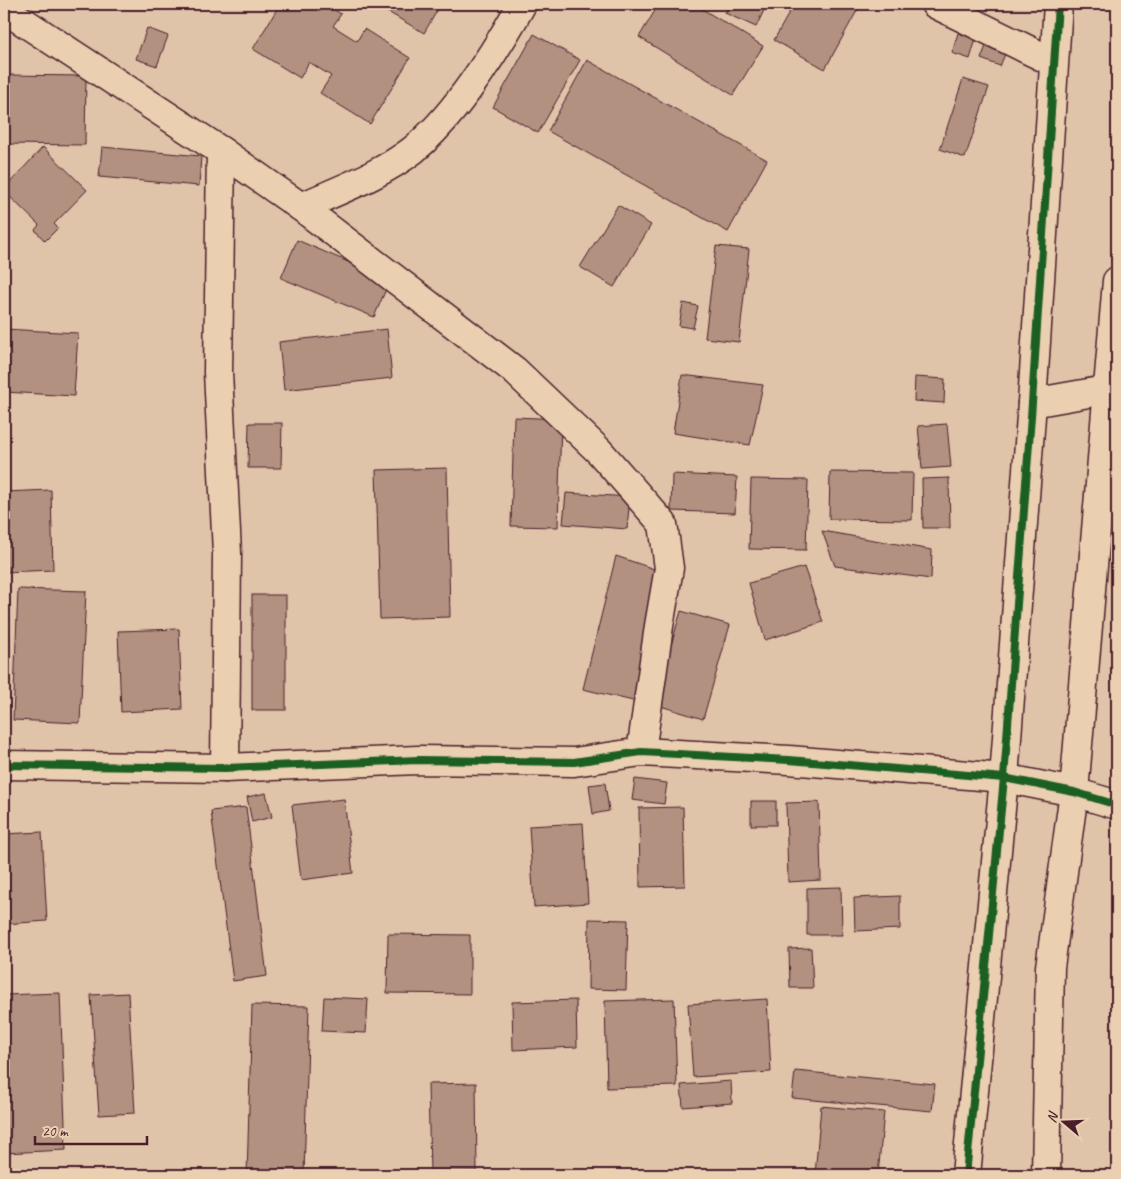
<svg xmlns="http://www.w3.org/2000/svg" width="1121" height="1179" font-family="Caveat,sans-serif">
  <style>
    .building { fill: #b29181; stroke: #4a1f2b }
    .lines { fill: none; stroke-linecap: round; stroke-linejoin: round }
    .minor-casing { stroke: #4a1f2b; stroke-width: 31 }
    .minor { stroke: #eacfb1; stroke-width: 28 }
    .cycleway-casing { stroke: #eacfb1; stroke-width: 11 }
    .cycleway { stroke: #1b5e20; stroke-width: 8 }
  </style>
  <rect width="100%" height="100%" fill="#e0c4a9"/>
  <filter id="ink" filterUnits="userSpaceOnUse"><feTurbulence type="fractalNoise" baseFrequency=".02" numOctaves="2"/><feDisplacementMap in="SourceGraphic" scale="10" xChannelSelector="R" yChannelSelector="G"/><feConvolveMatrix kernelMatrix="1 2 1 2 8 2 1 2 1" color-interpolation-filters="sRGB"/></filter>
  <g filter="url(#ink)">
    <g class="building">
      <path d="M 280,4 L 325,4 L 341,14 L 333,26 L 357,41 L 364,29 L 410,58 L 370,124 L 320,93 L 331,76 L 309,62 L 300,78 L 253,49 Z"/>
      <path d="M 384,4 L 441,4 L 424,33 L 381,8 Z"/>
      <path d="M 659,4 L 694,4 L 763,46 L 733,95 L 639,37 Z"/>
      <path d="M 729,4 L 767,4 L 756,27 L 725,13 Z"/>
      <path d="M 794,4 L 854,4 L 859,7 L 825,69 L 774,40 Z"/>
      <path d="M 147,28 L 168,36 L 157,66 L 136,59 Z"/>
      <path d="M 958,33 L 976,39 L 970,59 L 952,53 Z"/>
      <path d="M 534,34 L 580,60 L 538,133 L 493,107 Z"/>
      <path d="M 986,46 L 1005,54 L 1000,66 L 981,59 Z"/>
      <path d="M 587,60 L 767,160 L 728,232 L 548,131 Z"/>
      <path d="M 6,75 L 86,76 L 85,145 L 5,144 Z"/>
      <path d="M 963,79 L 989,87 L 965,158 L 940,149 Z"/>
      <path d="M 43,147 L 87,190 L 54,224 L 58,228 L 45,241 L 35,230 L 39,225 L 4,191 L 4,189 Z"/>
      <path d="M 102,147 L 201,156 L 199,186 L 99,177 Z"/>
      <path d="M 618,205 L 651,225 L 614,287 L 580,267 Z"/>
      <path d="M 297,240 L 390,280 L 374,317 L 281,278 Z"/>
      <path d="M 716,246 L 749,249 L 739,342 L 705,338 Z"/>
      <path d="M 683,303 L 698,306 L 693,328 L 679,326 Z"/>
      <path d="M 4,329 L 78,333 L 74,396 L 4,392 Z"/>
      <path d="M 387,329 L 392,378 L 284,390 L 279,342 Z"/>
      <path d="M 682,375 L 763,385 L 750,445 L 673,433 Z"/>
      <path d="M 915,377 L 945,379 L 944,403 L 914,401 Z"/>
      <path d="M 514,417 L 561,419 L 558,527 L 511,526 Z"/>
      <path d="M 249,423 L 282,423 L 281,468 L 248,468 Z"/>
      <path d="M 947,424 L 951,467 L 922,469 L 918,426 Z"/>
      <path d="M 447,468 L 450,617 L 380,619 L 376,470 Z"/>
      <path d="M 830,472 L 913,473 L 912,520 L 829,519 Z"/>
      <path d="M 672,474 L 737,477 L 735,513 L 671,511 Z"/>
      <path d="M 949,478 L 950,528 L 923,528 L 922,479 Z"/>
      <path d="M 751,479 L 808,480 L 806,550 L 749,549 Z"/>
      <path d="M 51,490 L 53,570 L 4,572 L 4,492 Z"/>
      <path d="M 566,493 L 630,497 L 627,529 L 563,524 Z"/>
      <path d="M 822,531 L 932,550 L 931,579 L 835,566 Z"/>
      <path d="M 616,556 L 663,572 L 633,701 L 583,689 Z"/>
      <path d="M 804,567 L 823,622 L 765,640 L 749,583 Z"/>
      <path d="M 18,589 L 86,591 L 80,723 L 13,720 Z"/>
      <rect x="252" y="595" width="34" height="115"/>
      <path d="M 681,611 L 730,625 L 703,719 L 654,704 Z"/>
      <path d="M 179,629 L 182,709 L 121,712 L 118,631 Z"/>
      <path d="M 635,779 L 667,783 L 664,804 L 632,800 Z"/>
      <path d="M 605,783 L 609,811 L 593,814 L 589,785 Z"/>
      <path d="M 266,793 L 272,817 L 252,822 L 247,797 Z"/>
      <path d="M 344,799 L 353,873 L 301,880 L 292,805 Z"/>
      <rect x="751" y="801" width="25" height="24"/>
      <path d="M 819,802 L 821,880 L 788,882 L 786,803 Z"/>
      <path d="M 246,807 L 267,976 L 233,981 L 211,811 Z"/>
      <path d="M 683,807 L 685,886 L 640,887 L 639,808 Z"/>
      <path d="M 583,823 L 588,903 L 534,907 L 529,826 Z"/>
      <path d="M 42,832 L 47,921 L 4,924 L 4,834 Z"/>
      <path d="M 841,887 L 842,935 L 807,935 L 807,888 Z"/>
      <path d="M 900,896 L 900,929 L 855,931 L 854,898 Z"/>
      <path d="M 589,919 L 628,920 L 626,990 L 588,989 Z"/>
      <path d="M 388,934 L 470,935 L 470,994 L 387,993 Z"/>
      <path d="M 811,948 L 813,988 L 790,988 L 789,949 Z"/>
      <path d="M 60,993 L 66,1150 L 4,1153 L 4,995 Z"/>
      <path d="M 128,993 L 135,1113 L 99,1115 L 91,995 Z"/>
      <path d="M 324,997 L 368,999 L 366,1033 L 322,1031 Z"/>
      <path d="M 674,999 L 677,1086 L 607,1088 L 605,1001 Z"/>
      <path d="M 767,999 L 771,1072 L 693,1077 L 688,1004 Z"/>
      <path d="M 576,1000 L 577,1047 L 513,1050 L 512,1002 Z"/>
      <path d="M 252,1005 L 309,1006 L 304,1175 L 247,1175 Z"/>
      <path d="M 795,1071 L 935,1084 L 932,1111 L 792,1098 Z"/>
      <path d="M 731,1081 L 732,1103 L 683,1107 L 681,1085 Z"/>
      <path d="M 476,1083 L 477,1172 L 430,1173 L 428,1084 Z"/>
      <path d="M 821,1106 L 884,1112 L 878,1175 L 815,1175 Z"/>
      <rect x="766" y="1172" width="44" height="3"/>
    </g>
    <g class="lines">
      <g class="minor-casing">
        <g id="minor">
          <path d="M 935,4 L 1053,62"/>
          <path d="M 4,9 L 221,151 L 301,207 L 514,370 L 599,451 L 663,524 L 669,568 L 659,626 L 641,752"/>
          <path d="M 221,151 L 218,372 L 227,553 L 225,768"/>
          <path d="M 301,207 C 339,190 381,175 413,150 C 456,115 495,52 522,4"/>
          <path d="M 1032,403 L 1117,388"/>
          <path d="M 4,765 L 225,768 L 418,760 L 574,762 L 641,752 L 789,760 L 1004,778 L 1074,792 L 1117,805"/>
          <path d="M 966,1175 L 1004,778 L 1032,403 L 1058,4"/>
          <path d="M 1046,1175 L 1050,967 L 1074,792 L 1117,281"/>
        </g>
      </g>
      <use href="#minor" class="minor"/>
      <g class="cycleway-casing">
        <g id="cycleway">
          <path d="M 4,765 L 225,768 L 418,760 L 574,762 L 641,752 L 789,760 L 1004,778 L 1074,792 L 1117,805"/>
          <path d="M 966,1175 L 1004,778 L 1032,403 L 1058,4"/>
        </g>
      </g>
      <use href="#cycleway" class="cycleway"/>
    </g>
  </g>
  <rect width="1121" height="1179" fill="none" stroke="#eacfb1" stroke-width="20"/>
  <rect x="10" y="10" width="1101" height="1159" fill="none" stroke="#4a1f2b" stroke-width="2" filter="url(#ink)"/>
  <g transform="translate(1064 1122) rotate(289)" stroke="#eacfb1" stroke-width="4" paint-order="stroke">
  <path d="M0-4L9 19L0 12L-9 19Z" fill="#4a1f2b"/>
  <text y="-8" font-size="14" font-weight="bold" text-anchor="middle" fill="#4a1f2b">N</text>
  </g>
  <path d="M35 1136v8h112v-8" fill="none" stroke="#4a1f2b" stroke-width="2.5"/>
  <text x="42" y="1136" font-size="15" fill="#4a1f2b" stroke="#eacfb1" stroke-width="4" paint-order="stroke">20 m</text>
</svg>
